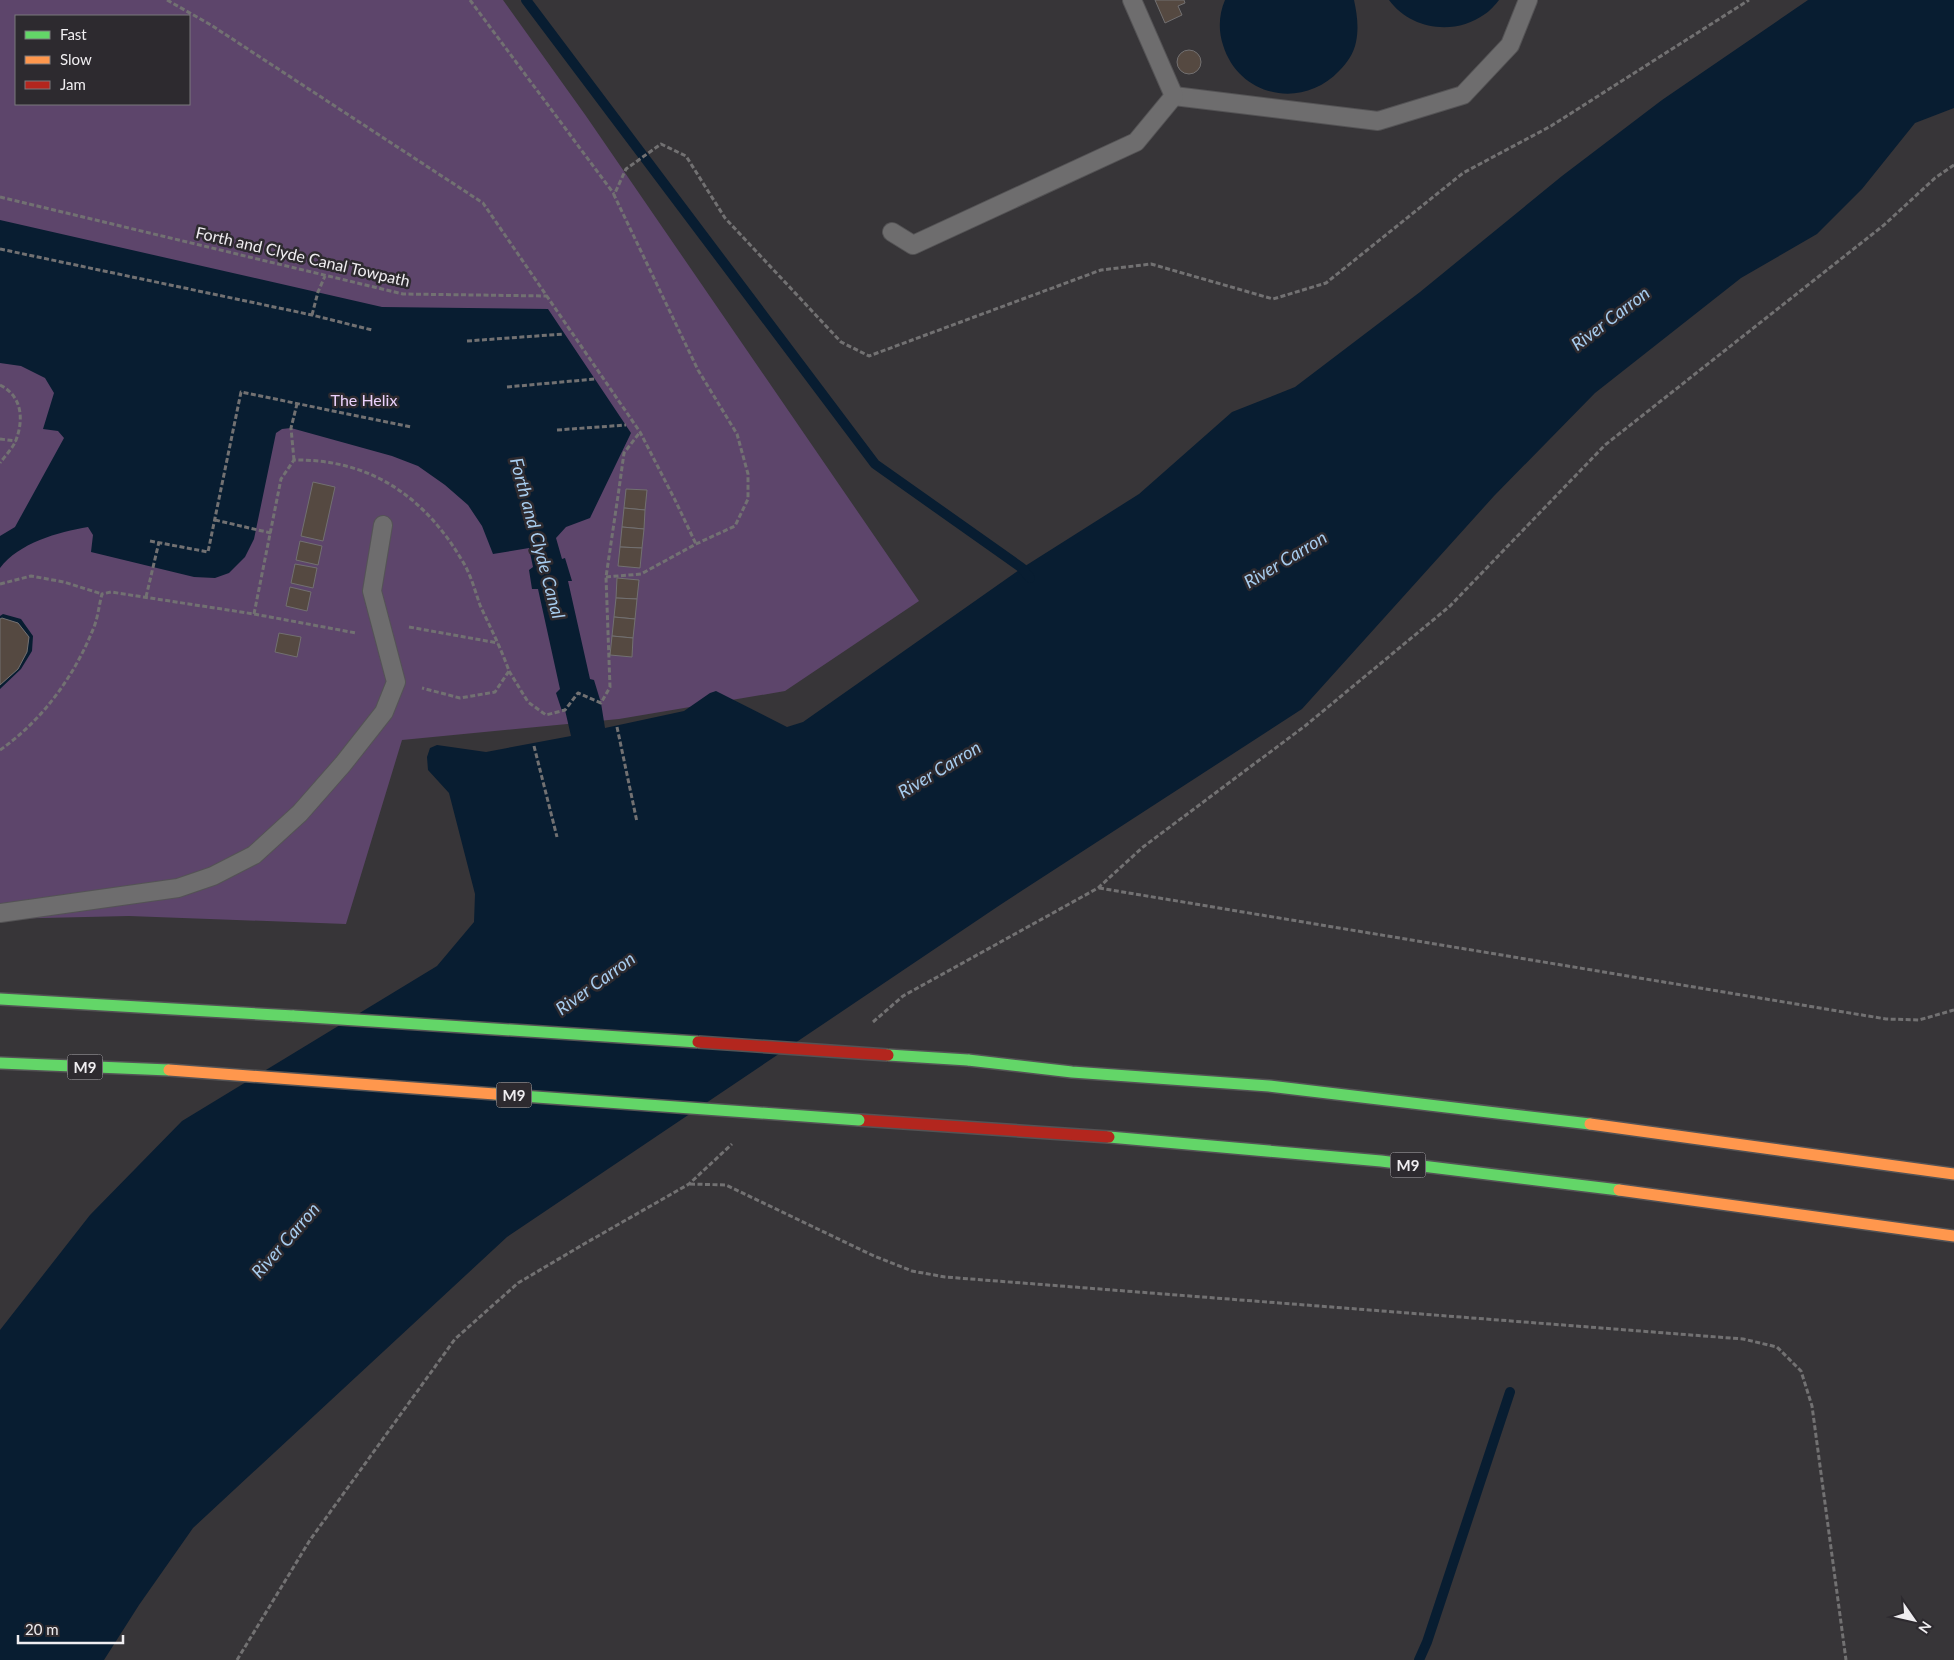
<svg xmlns="http://www.w3.org/2000/svg" width="1954" height="1660" font-family="Lato,sans-serif">
  <style>
    .green { fill: #5d456b; fill-rule: evenodd }
    .water { fill: #081d31 }
    .lines { fill: none; stroke-linecap: round; stroke-linejoin: round }
    .stream { stroke: #081d31; stroke-width: 10 }
    .building { fill: #554941; stroke: #727071 }
    .lane-casing { stroke: #545355; stroke-width: 20 }
    .fast-casing { stroke: #545355; stroke-width: 14 }
    .slow-casing { stroke: #545355; stroke-width: 14 }
    .jam-casing { stroke: #545355; stroke-width: 14 }
    .path { stroke: #727172; stroke-width: 3; stroke-dasharray: 5 2.5; stroke-linecap: butt }
    .lane { stroke: #6e6d6e; stroke-width: 18 }
    .fast { stroke: #63d668; stroke-width: 11 }
    .slow { stroke: #ff974d; stroke-width: 11 }
    .jam { stroke: #b3261e; stroke-width: 11 }
    .fast-bridge-casing { stroke: #545355; stroke-width: 14; stroke-linecap: butt }
    .slow-bridge-casing { stroke: #545355; stroke-width: 14; stroke-linecap: butt }
    .jam-bridge-casing { stroke: #545355; stroke-width: 14; stroke-linecap: butt }
    .fast-bridge { stroke: #63d668; stroke-width: 11 }
    .slow-bridge { stroke: #ff974d; stroke-width: 11 }
    .jam-bridge { stroke: #b3261e; stroke-width: 11 }
    .labels { text-anchor: middle; dominant-baseline: central; stroke-width: 5; stroke-linejoin: round; paint-order: stroke }
    .shield { fill: #2d2a2f; stroke: #b5b2b6; stroke-width: 1 }
    .shield-label { font-size: 15px; font-weight: bold; fill: #efedf0 }
    .street-label { font-size: 16px; fill: #efedf0; stroke: #2d2a2f }
    .park-label { font-size: 16px; fill: #ebd2fc; stroke: #2d2a2f }
    .water-label { font-size: 18px; font-style: italic; fill: #a7ccee; stroke: #2d2a2f }
  </style>
  <rect width="100%" height="100%" fill="#373538"/>
  <path class="green" d="M 0,0 L 503,0 L 586,116 L 919,601 L 785,691 L 619,719 L 402,740 L 346,924 L 129,916 L 0,919 ZM 16,16 L 189,16 L 189,104 L 16,104 Z"/>
  <g class="water">
    <path d="M 1225,0 L 1354,0 C 1357,14 1359,27 1356,42 C 1354,53 1347,63 1339,71 C 1302,110 1239,97 1223,45 C 1218,30 1219,14 1225,0 Z"/>
    <path d="M 1389,0 L 1499,0 C 1495,5 1490,11 1485,14 C 1455,36 1411,30 1389,0 Z"/>
    <path d="M 1808,0 L 1954,0 L 1954,108 L 1915,123 L 1862,189 L 1817,234 L 1741,278 L 1595,393 L 1494,496 L 1302,709 L 1000,905 L 507,1237 L 193,1528 L 139,1605 L 104,1660 L 0,1660 L 0,1330 L 90,1215 L 182,1121 L 437,966 L 474,922 L 475,894 L 449,793 L 428,770 L 427,757 L 430,748 L 437,745 L 486,752 L 571,736 L 565,710 L 562,711 L 556,693 L 560,689 L 538,589 L 532,589 L 529,570 L 533,567 L 529,548 L 493,554 L 482,526 L 468,505 L 445,485 L 418,466 L 392,456 L 291,428 L 282,429 L 276,433 L 254,539 L 245,557 L 229,573 L 215,578 L 194,577 L 91,552 L 93,535 L 88,527 C 58,532 19,543 0,568 L 0,536 L 15,527 L 64,438 L 58,431 L 43,429 L 54,393 L 45,378 L 21,366 L 0,363 L 0,220 L 382,307 L 548,309 L 631,433 L 590,518 L 566,527 L 556,538 L 562,559 L 565,558 L 572,581 L 568,581 L 590,679 L 594,680 L 601,703 L 605,728 L 684,711 L 710,693 L 716,691 L 787,727 L 803,722 L 1022,568 L 1139,494 L 1232,412 L 1295,387 L 1420,292 L 1562,176 L 1662,100 Z"/>
    <path d="M 3,614 L 21,619 L 33,636 L 32,651 L 21,669 L 0,689 L 0,685 C 18,670 26,660 29,637 L 18,623 L 0,619 L 0,616 Z"/>
  </g>
  <g class="lines">
    <g class="stream">
      <path d="M 526,0 L 875,464 L 1022,568 L 1030,578"/>
      <path d="M 1419,1660 L 1427,1642 L 1510,1392"/>
    </g>
  </g>
  <g class="building">
    <path d="M 1155,0 L 1184,0 L 1185,3 L 1178,6 L 1182,15 L 1165,23 Z"/>
    <circle cx="1189" cy="62" r="12"/>
    <path d="M 313,482 L 335,487 L 323,541 L 301,536 Z"/>
    <path d="M 626,489 L 647,490 L 645,510 L 624,508 Z"/>
    <path d="M 624,508 L 645,510 L 644,529 L 622,527 Z"/>
    <path d="M 622,527 L 644,529 L 642,548 L 620,547 Z"/>
    <path d="M 300,541 L 322,546 L 318,565 L 296,560 Z"/>
    <path d="M 620,547 L 642,548 L 640,568 L 618,566 Z"/>
    <path d="M 295,564 L 317,568 L 313,588 L 291,583 Z"/>
    <path d="M 617,578 L 639,580 L 637,599 L 616,598 Z"/>
    <path d="M 290,587 L 311,592 L 307,611 L 286,606 Z"/>
    <path d="M 616,598 L 637,599 L 635,619 L 614,617 Z"/>
    <path d="M 614,617 L 635,619 L 633,638 L 612,636 Z"/>
    <path d="M 2,618 L 18,623 L 29,637 L 27,652 L 18,669 L 0,685 L 0,619 Z"/>
    <path d="M 279,633 L 301,637 L 297,657 L 275,652 Z"/>
    <path d="M 612,636 L 633,638 L 632,657 L 610,655 Z"/>
  </g>
  <g class="lines">
    <g class="lane-casing">
      <g id="lane">
        <path d="M 1174,96 L 1378,121 L 1463,95 L 1510,45 L 1528,0"/>
        <path d="M 892,232 L 913,245 L 1136,142 L 1174,96 L 1132,0"/>
        <path d="M 0,913 L 178,888 L 213,876 L 254,855 L 300,813 L 343,764 L 384,712 L 396,682 L 372,591 L 383,525"/>
      </g>
    </g>
    <g class="fast-casing">
      <g id="fast">
        <path d="M 0,999 L 294,1016"/>
        <path d="M 968,1060 L 1072,1072 L 1269,1086 L 1590,1124"/>
        <path d="M 0,1063 L 169,1070"/>
        <path d="M 1109,1137 L 1381,1161 L 1619,1190"/>
      </g>
    </g>
    <g class="slow-casing">
      <g id="slow">
        <path d="M 1590,1124 L 1954,1174"/>
        <path d="M 1619,1190 L 1954,1236"/>
      </g>
    </g>
    <g class="jam-casing">
      <path id="jam" d="M 859,1120 L 1109,1137"/>
    </g>
    <g class="path">
      <path d="M 167,0 L 211,25 L 483,203 L 640,432 L 675,500 L 696,544"/>
      <path d="M 470,0 L 614,194"/>
      <path d="M 0,197 L 403,294 L 547,296"/>
      <path d="M 0,249 L 312,315 L 372,330"/>
      <path d="M 312,315 L 318,292 L 325,276"/>
      <path d="M 467,341 L 564,334"/>
      <path d="M 0,385 C 22,396 24,419 16,440 C 13,448 5,456 0,463"/>
      <path d="M 507,387 L 595,379"/>
      <path d="M 557,430 L 626,425"/>
      <path d="M 0,439 L 16,441"/>
      <path d="M 294,460 L 291,428 L 297,404"/>
      <path d="M 215,520 L 271,533"/>
      <path d="M 150,541 L 208,552 L 241,392 L 411,427"/>
      <path d="M 606,577 L 641,574 L 696,544 L 735,526 L 748,499 L 748,474 L 737,434 L 698,370 L 614,195 L 626,169 L 661,144 L 686,156 L 725,218 L 841,342 L 869,356 L 1101,270 L 1151,264 L 1273,299 L 1326,283 L 1463,173 L 1551,126 L 1749,0"/>
      <path d="M 0,584 L 31,576 L 64,582 L 102,594"/>
      <path d="M 146,597 L 159,542"/>
      <path d="M 254,614 L 281,479 L 294,460 C 371,459 425,497 463,562 C 471,575 475,591 480,605 C 490,627 501,648 509,671 L 495,692 L 460,698 L 422,688"/>
      <path d="M 409,627 L 498,643"/>
      <path d="M 509,671 L 528,702 L 546,715 L 565,710 L 578,693 L 601,703 L 610,687 L 606,577 L 619,489 L 624,453 L 640,432"/>
      <path d="M 617,727 L 637,822"/>
      <path d="M 534,746 L 557,837"/>
      <path d="M 0,750 C 43,720 75,675 94,627 C 98,617 99,605 102,594 L 111,592 L 254,614 L 356,633"/>
      <path d="M 1099,888 L 1886,1019 L 1919,1020 L 1954,1010"/>
      <path d="M 873,1022 L 903,996 L 1098,888 L 1143,847 L 1305,726 L 1450,606 L 1605,445 L 1884,225 L 1935,178 L 1954,165"/>
      <path d="M 690,1184 L 726,1185 L 874,1256 L 912,1271 L 945,1277 L 1743,1339 L 1777,1347 L 1801,1371 L 1812,1406 L 1846,1660"/>
      <path d="M 237,1660 L 310,1540 L 455,1339 L 518,1283 L 584,1244 L 689,1184 L 732,1144"/>
    </g>
    <use href="#lane" class="lane"/>
    <use href="#fast" class="fast"/>
    <use href="#slow" class="slow"/>
    <use href="#jam" class="jam"/>
    <g class="fast-bridge-casing">
      <g id="fast-bridge">
        <path d="M 294,1016 L 698,1042"/>
        <path d="M 888,1055 L 968,1060"/>
        <path d="M 495,1094 L 859,1120"/>
      </g>
    </g>
    <g class="slow-bridge-casing">
      <path id="slow-bridge" d="M 169,1070 L 495,1094"/>
    </g>
    <g class="jam-bridge-casing">
      <path id="jam-bridge" d="M 698,1042 L 888,1055"/>
    </g>
    <use href="#fast-bridge" class="fast-bridge"/>
    <use href="#slow-bridge" class="slow-bridge"/>
    <use href="#jam-bridge" class="jam-bridge"/>
  </g>
  <g class="labels">
    <g class="shield">
      <rect x="67.5" y="1054.5" width="35" height="25" rx="4"/>
      <rect x="496.5" y="1082.5" width="35" height="25" rx="4"/>
      <rect x="1390.5" y="1152.5" width="35" height="25" rx="4"/>
    </g>
    <g class="shield-label">
      <text x="85" y="1067">M9</text>
      <text x="514" y="1095">M9</text>
      <text x="1408" y="1165">M9</text>
    </g>
    <g class="street-label">
      <text transform="translate(303 256) rotate(13)">Forth and Clyde Canal Towpath</text>
    </g>
    <g class="park-label">
      <text x="364" y="399">The Helix</text>
    </g>
    <g class="water-label">
      <text transform="translate(1610 318) rotate(-37)">River Carron</text>
      <text transform="translate(538 538) rotate(75)">Forth and Clyde Canal</text>
      <text transform="translate(1285 559) rotate(-31)">River Carron</text>
      <text transform="translate(939 769) rotate(-31)">River Carron</text>
      <text transform="translate(595 983) rotate(-36)">River Carron</text>
      <text transform="translate(285 1240) rotate(-49)">River Carron</text>
    </g>
  </g>
  <rect x="15" y="15" width="175" height="90" fill="#2d2a2f" stroke="#7b787c"/>
  <rect x="25" y="31" width="25" height="8" fill="#63d668" stroke="#7b787c"/>
  <text x="60" y="40" font-size="15" fill="#efedf0">Fast</text>
  <rect x="25" y="56" width="25" height="8" fill="#ff974d" stroke="#7b787c"/>
  <text x="60" y="65" font-size="15" fill="#efedf0">Slow</text>
  <rect x="25" y="81" width="25" height="8" fill="#b3261e" stroke="#7b787c"/>
  <text x="60" y="90" font-size="15" fill="#efedf0">Jam</text>
  <g transform="translate(1914 1620) rotate(124)" stroke="#2d2a2f" stroke-width="4" paint-order="stroke">
  <path d="M0-4L9 19L0 12L-9 19Z" fill="#efedf0"/>
  <text y="-8" font-size="14" font-weight="bold" text-anchor="middle" fill="#efedf0">N</text>
  </g>
  <path d="M18 1635v8h105v-8" fill="none" stroke="#efedf0" stroke-width="2.5"/>
  <text x="25" y="1635" font-size="15" fill="#efedf0" stroke="#2d2a2f" stroke-width="4" paint-order="stroke">20 m</text>
</svg>
